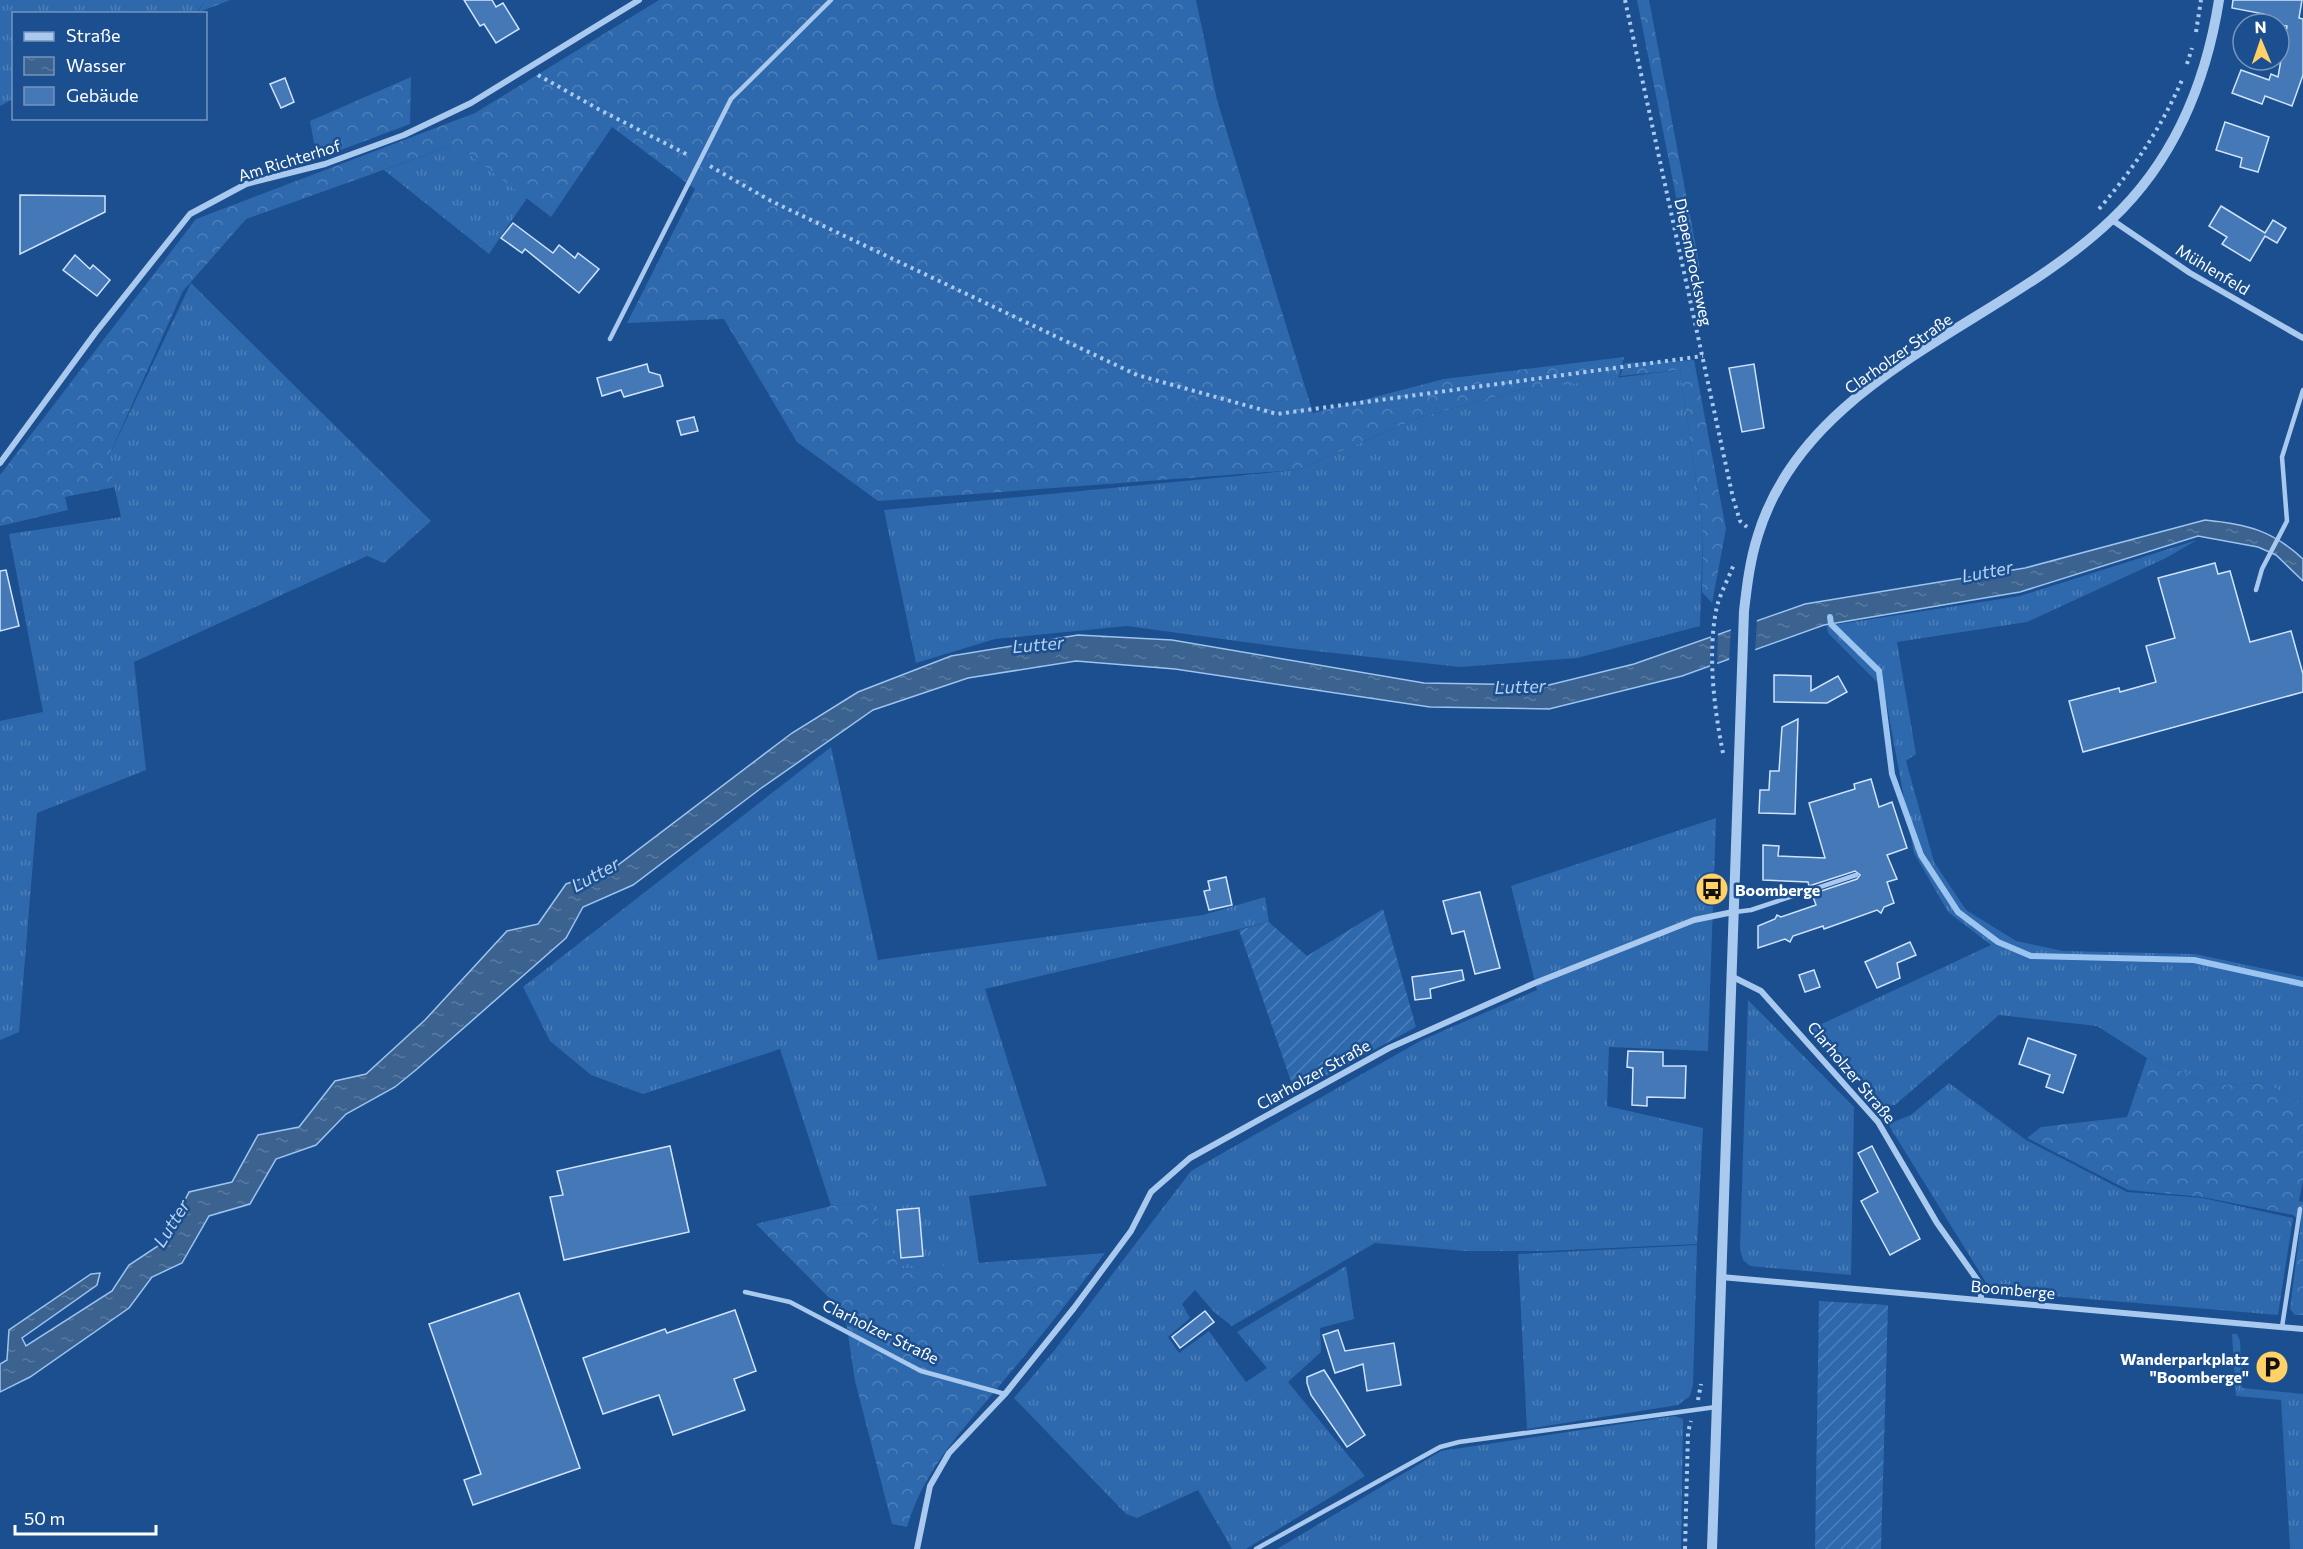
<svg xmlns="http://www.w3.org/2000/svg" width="2303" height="1549" font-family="Commissioner,sans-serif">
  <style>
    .grass { fill: url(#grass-tufts) }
    .forest { fill: url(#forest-crowns) }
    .garden { fill: url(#garden-furrows) }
    .water { fill: url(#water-ripples); stroke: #9cc4f0; stroke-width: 1.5 }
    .pier { fill: #1b4f8f }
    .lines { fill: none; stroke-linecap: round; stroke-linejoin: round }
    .stream { stroke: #9cc4f0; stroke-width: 6 }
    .building { fill: #4478b7; stroke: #cfe3fa; stroke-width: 1.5 }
    .path { stroke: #a9c9ee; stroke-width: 4; stroke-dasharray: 3 4.5; stroke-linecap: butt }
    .service { stroke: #a9c9ee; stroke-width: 4.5 }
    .minor { stroke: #a9c9ee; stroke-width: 6 }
    .tertiary { stroke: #a9c9ee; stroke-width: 10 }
    .labels { text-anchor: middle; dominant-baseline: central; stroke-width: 5; stroke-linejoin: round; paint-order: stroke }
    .street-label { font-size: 16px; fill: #fff; stroke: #1b4f8f }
    .poi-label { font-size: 16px; font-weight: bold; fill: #fff; stroke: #1b4f8f; text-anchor: start }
    .water-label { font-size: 18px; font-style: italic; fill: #b5d3f5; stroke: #1b4f8f }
  </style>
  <defs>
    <pattern id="grass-tufts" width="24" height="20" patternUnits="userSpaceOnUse" patternTransform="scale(1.5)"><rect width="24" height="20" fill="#2e69ad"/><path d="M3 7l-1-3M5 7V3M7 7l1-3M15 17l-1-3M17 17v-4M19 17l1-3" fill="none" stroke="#4d80b9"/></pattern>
    <pattern id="forest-crowns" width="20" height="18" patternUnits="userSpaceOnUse" patternTransform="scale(1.5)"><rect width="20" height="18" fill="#2e69ad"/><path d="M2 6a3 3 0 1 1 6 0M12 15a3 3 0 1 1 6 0" fill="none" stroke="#4d80b9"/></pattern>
    <pattern id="garden-furrows" width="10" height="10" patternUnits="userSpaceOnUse" patternTransform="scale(1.5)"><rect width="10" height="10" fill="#2e69ad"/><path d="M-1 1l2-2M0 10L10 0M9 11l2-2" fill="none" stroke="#4d80b9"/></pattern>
    <pattern id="water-ripples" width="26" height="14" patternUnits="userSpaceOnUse" patternTransform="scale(1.5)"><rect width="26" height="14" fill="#3c6290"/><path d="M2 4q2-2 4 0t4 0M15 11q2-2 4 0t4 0" fill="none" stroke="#597aa1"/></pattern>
  </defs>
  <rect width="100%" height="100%" fill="#1b4f8f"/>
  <g class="grass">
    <path d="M 0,0 L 206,0 L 196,13 L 14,14 L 13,99 L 0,106 Z"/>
    <path d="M 456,144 L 527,198 L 489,254 L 384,170 Z"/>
    <path d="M 191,283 L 431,521 L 384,563 L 367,556 L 134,662 L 146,770 L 37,813 L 19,1032 L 0,1040 L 0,721 L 43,712 L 9,534 L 121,517 L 108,458 Z"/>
    <path d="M 1680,370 L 1703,530 L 1700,626 L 1577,658 L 1460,667 L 1289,648 L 1127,626 L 995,639 L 916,663 L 884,510 L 1297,470 L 1418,418 L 1523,389 Z"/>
    <path d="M 2197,540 L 2166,558 L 2027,622 L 1897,642 L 1916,754 L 1906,761 L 1934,862 L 1966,910 L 2016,941 L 2063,951 L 2195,954 L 2303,977 L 2303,1105 L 2266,1083 L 2216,1085 L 2147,1058 L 2097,1026 L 1999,1015 L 1895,1105 L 1882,1106 L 1811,1029 L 1991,945 L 1948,912 L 1914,853 L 1884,689 L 1828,633 L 1827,626 L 2020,596 Z"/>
    <path d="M 831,747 L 878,960 L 1203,915 L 1265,897 L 1269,922 L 985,989 L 1047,1186 L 969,1196 L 979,1264 L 900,1269 L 870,1202 L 831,1206 L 780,1049 L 643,1094 L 591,1075 L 550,1041 L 523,987 Z"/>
    <path d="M 1716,818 L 1708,1051 L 1609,1047 L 1607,1106 L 1703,1128 L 1697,1244 L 1546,1251 L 1465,1251 L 1375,1243 L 1232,1326 L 1214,1312 L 1195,1290 L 1182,1304 L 1190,1318 L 1168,1337 L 1179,1353 L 1209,1331 L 1246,1382 L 1267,1368 L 1237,1332 L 1346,1266 L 1354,1319 L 1320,1328 L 1321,1352 L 1288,1382 L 1365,1476 L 1246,1549 L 1232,1549 L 1198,1490 L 1137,1518 L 1126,1514 L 1014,1398 L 1053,1352 L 1191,1171 L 1422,1040 L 1537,990 L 1511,886 Z"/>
    <path d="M 1748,1000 L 1854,1107 L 1851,1275 L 1750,1266 L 1743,1260 L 1740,1249 Z"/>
    <path d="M 1949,1083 L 2026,1140 L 2127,1192 L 2203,1198 L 2293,1218 L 2278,1315 L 2016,1293 L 1987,1284 L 1888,1124 L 1911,1115 Z"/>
    <path d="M 1697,1245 L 1693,1385 L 1690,1396 L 1678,1405 L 1527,1429 L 1518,1254 Z"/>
    <path d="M 2232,1334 L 2237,1334 L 2240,1341 L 2242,1388 L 2303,1394 L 2303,1549 L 2290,1549 L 2281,1400 L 2236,1396 Z"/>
    <path d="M 1675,1416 L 1683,1419 L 1681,1549 L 1277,1549 L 1441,1451 Z"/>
  </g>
  <g class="forest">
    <path d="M 206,0 L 230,0 L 197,13 Z"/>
    <path d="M 659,0 L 1196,0 L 1217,100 L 1313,413 L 1444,379 L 1624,357 L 1618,379 L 1523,389 L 1418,418 L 1297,470 L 878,501 L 797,442 L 724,319 L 627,323 L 695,189 L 612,127 L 551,217 L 456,144 L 246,219 L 183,291 L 108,458 L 115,487 L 65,497 L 68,510 L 0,526 L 0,475 L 196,219 L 475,113 Z"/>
    <path d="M 1637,0 L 1649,0 L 1700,268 L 1690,267 Z"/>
    <path d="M 411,77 L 410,124 L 317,159 L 310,121 Z"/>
    <path d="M 1694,360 L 1726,529 L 1712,603 L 1702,592 L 1703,530 L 1680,370 L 1620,376 L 1625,363 Z"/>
    <path d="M 2147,1058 L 2216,1085 L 2266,1083 L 2303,1105 L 2303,1180 L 2299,1201 L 2303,1202 L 2303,1315 L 2295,1315 L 2290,1309 L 2301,1221 L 2293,1215 L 2202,1197 L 2128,1190 L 2027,1138 L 2041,1127 L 2127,1117 Z"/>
    <path d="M 870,1202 L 900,1269 L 1105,1253 C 1073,1296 1040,1338 1005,1379 C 966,1427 925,1466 907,1527 L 892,1524 L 855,1381 L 845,1314 L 756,1224 L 831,1206 Z"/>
  </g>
  <g class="garden">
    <path d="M 1383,909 L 1416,1027 L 1295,1093 L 1239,930 L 1269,922 L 1307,956 Z"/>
    <path d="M 1819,1301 L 1888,1305 L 1881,1549 L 1815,1549 Z"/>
  </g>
  <path class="water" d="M 2205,520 C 2246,524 2272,530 2303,559 L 2303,581 L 2276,555 L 2258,547 L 2198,536 L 2020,592 L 1824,625 L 1682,676 L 1549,709 L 1430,707 L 1175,669 L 1076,661 L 968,678 L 873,710 L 760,789 L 633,885 L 583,907 L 566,938 L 417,1069 L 395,1087 L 346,1114 L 316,1145 L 276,1159 L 250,1204 L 209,1216 L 182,1263 L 152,1277 L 129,1308 L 30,1377 L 0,1392 L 0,1364 L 7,1360 L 9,1330 L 91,1274 L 100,1273 L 97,1285 L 22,1338 L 26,1346 L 112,1291 L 129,1265 L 164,1242 L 189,1192 L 232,1182 L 258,1135 L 299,1127 L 335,1081 L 366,1074 L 425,1020 L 507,931 L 538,924 L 566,884 L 614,868 L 792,733 L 858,692 L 951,656 L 1078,635 L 1172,640 L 1424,683 L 1549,685 L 1634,664 L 1805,604 L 2025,568 Z"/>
  <g class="pier">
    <path d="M 1757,618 L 1755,653 L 1729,663 L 1731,627 Z"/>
    <path d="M 1718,631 L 1717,667 L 1710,670 L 1711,634 Z"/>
  </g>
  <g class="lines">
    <path class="stream" d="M 1830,617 L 1831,624 L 1879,671 L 1892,774 L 1921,855 L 1958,912 L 1998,942 L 2031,956 L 2194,960 L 2303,984"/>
  </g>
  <g class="building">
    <path d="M 464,0 L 492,0 L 496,7 L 503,3 L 519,29 L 496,43 L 484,24 L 480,26 Z"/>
    <path d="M 2233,0 L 2302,0 L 2299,18 L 2303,19 L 2303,75 L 2292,106 L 2265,96 L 2262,104 L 2232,93 L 2241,70 L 2269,80 L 2271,74 L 2278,77 L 2287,26 L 2263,22 L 2264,14 L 2232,8 Z"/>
    <path d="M 285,78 L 294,102 L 281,108 L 270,84 Z"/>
    <path d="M 2225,122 L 2269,137 L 2258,172 L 2240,167 L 2242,158 L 2216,150 Z"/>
    <path d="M 20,195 L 105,196 L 105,212 L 20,254 Z"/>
    <path d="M 2221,206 L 2265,233 L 2273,220 L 2286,228 L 2277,243 L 2265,236 L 2250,261 L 2222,244 L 2227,237 L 2209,226 Z"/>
    <path d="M 513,223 L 553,253 L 559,245 L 575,258 L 578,253 L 599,269 L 579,293 L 525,249 L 522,253 L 501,238 Z"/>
    <path d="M 75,255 L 90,269 L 93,265 L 110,280 L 97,296 L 63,270 Z"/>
    <path d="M 647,364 L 649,372 L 660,375 L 663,386 L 624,397 L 621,390 L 602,396 L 597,378 Z"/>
    <path d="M 1754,364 L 1764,428 L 1742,432 L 1729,368 Z"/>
    <path d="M 694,417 L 698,431 L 681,435 L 677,421 Z"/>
    <path d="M 2215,563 L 2218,574 L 2230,571 L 2250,642 L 2291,631 L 2303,674 L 2303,692 L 2083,752 L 2069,701 L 2119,688 L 2120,692 L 2156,682 L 2146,646 L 2175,638 L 2158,578 Z"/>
    <path d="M 6,570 L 19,626 L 0,631 L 0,571 Z"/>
    <path d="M 1774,675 L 1811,676 L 1811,691 L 1838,676 L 1847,692 L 1827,703 L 1774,702 Z"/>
    <path d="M 1798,719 L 1795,814 L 1759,813 L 1760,790 L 1769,790 L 1770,771 L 1779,771 L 1782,727 Z"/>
    <path d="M 1871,779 L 1879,807 L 1892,802 L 1907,848 L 1887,855 L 1897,879 L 1887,882 L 1894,903 L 1884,907 L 1881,913 L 1877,910 L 1824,929 L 1823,926 L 1793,936 L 1790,942 L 1785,939 L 1758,948 L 1758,926 L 1775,919 L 1777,915 L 1781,917 L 1816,905 L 1812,894 L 1857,879 L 1860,875 L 1855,871 L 1809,886 L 1808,882 L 1763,880 L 1763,845 L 1779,846 L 1778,856 L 1825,858 L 1809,803 L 1855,789 L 1854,784 Z"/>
    <path d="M 1226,877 L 1232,905 L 1209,910 L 1204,891 L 1210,890 L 1208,881 Z"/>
    <path d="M 1480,892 L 1500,968 L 1475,974 L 1464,931 L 1452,934 L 1443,901 Z"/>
    <path d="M 1910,942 L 1916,955 L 1897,963 L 1900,978 L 1877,988 L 1865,962 Z"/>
    <path d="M 1462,970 L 1464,980 L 1430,989 L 1431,998 L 1415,1000 L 1412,977 Z"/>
    <path d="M 1814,970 L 1820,987 L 1805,992 L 1799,975 Z"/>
    <path d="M 2028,1038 L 2076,1055 L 2063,1093 L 2046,1087 L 2050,1075 L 2019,1064 Z"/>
    <path d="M 1628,1051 L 1663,1052 L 1663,1066 L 1686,1066 L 1685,1098 L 1647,1097 L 1647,1106 L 1632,1105 L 1633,1068 L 1627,1067 Z"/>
    <path d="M 670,1146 L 689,1232 L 564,1260 L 550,1197 L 563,1195 L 557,1171 Z"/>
    <path d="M 1872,1146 L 1920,1239 L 1890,1255 L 1861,1201 L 1878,1192 L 1858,1153 Z"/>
    <path d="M 919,1208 L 923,1256 L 901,1258 L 897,1210 Z"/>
    <path d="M 519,1293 L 580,1468 L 473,1505 L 464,1480 L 481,1474 L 429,1324 Z"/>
    <path d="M 735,1310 L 756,1371 L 734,1379 L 745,1410 L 673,1435 L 659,1395 L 603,1414 L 583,1358 L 665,1329 L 667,1333 Z"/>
    <path d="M 1205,1311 L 1214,1322 L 1180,1348 L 1172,1337 Z"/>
    <path d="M 1338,1330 L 1345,1351 L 1394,1343 L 1401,1385 L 1367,1391 L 1363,1364 L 1335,1373 L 1323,1335 Z"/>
    <path d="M 1324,1370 L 1365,1435 L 1347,1447 L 1311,1395 L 1307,1383 L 1307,1377 Z"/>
  </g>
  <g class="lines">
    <g class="path">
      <path d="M 1625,0 L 1733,498 L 1740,521 L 1747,527"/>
      <path d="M 2196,32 L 2201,0"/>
      <path d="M 2187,64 L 2192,48"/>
      <path d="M 538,75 L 600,110 L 690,156"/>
      <path d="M 710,166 L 771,201 L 1137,375 L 1277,414 L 1703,356"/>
      <path d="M 2099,209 C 2134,168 2161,128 2182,80"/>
      <path d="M 1723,753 C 1714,708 1707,652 1717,606 C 1721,592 1729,577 1734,564"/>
      <path d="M 1698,1400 L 1701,1384"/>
      <path d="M 1685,1549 L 1688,1432 L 1691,1421"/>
    </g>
    <g class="service">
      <path d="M 610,339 L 731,99 L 831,0"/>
      <path d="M 2256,590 L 2262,569 L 2287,521 L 2282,457 L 2303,390"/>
      <path d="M 1735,912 L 1751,910 L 1856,875"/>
      <path d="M 745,1292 L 790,1302 L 921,1371 L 1005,1394"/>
      <path d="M 2282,1327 L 2300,1209"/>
      <path d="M 1256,1549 L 1440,1447 L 1459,1442 L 1716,1407"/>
    </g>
    <g class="minor">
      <path d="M 2112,220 L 2190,273 L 2303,338"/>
      <path d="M 0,463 L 96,332 L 190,214 L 246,184 L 325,164 L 404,135 L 471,103 L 639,0"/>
      <path d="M 1731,976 L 1761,991 L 1878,1122 L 1937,1223 L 1981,1285 L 1981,1299"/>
      <path d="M 1721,1277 L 2303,1329"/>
      <path d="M 917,1549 L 930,1486 L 949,1453 L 1005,1394 L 1074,1308 L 1131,1231 L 1151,1192 L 1190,1158 L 1389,1048 L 1535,983 L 1694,920 L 1733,912"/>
    </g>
    <path class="tertiary" d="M 1712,1549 L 1744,611 C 1747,585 1750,560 1758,535 C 1807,375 2000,326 2111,220 C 2173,162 2206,83 2219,0"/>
  </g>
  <defs>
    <g id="bus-disc" transform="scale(1.725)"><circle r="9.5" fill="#ffd166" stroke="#1b4f8f"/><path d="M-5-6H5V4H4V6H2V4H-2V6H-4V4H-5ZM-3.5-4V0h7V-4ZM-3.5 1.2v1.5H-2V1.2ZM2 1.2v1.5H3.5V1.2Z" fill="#111"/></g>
    <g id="parking-disc" transform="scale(1.725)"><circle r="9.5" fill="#ffd166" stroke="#1b4f8f"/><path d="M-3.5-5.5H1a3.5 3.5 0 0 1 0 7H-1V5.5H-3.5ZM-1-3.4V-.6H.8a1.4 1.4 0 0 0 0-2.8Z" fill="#111"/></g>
  </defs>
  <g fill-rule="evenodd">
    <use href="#bus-disc" x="1712" y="889"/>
    <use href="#parking-disc" x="2272" y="1367"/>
  </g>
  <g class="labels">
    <g class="street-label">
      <text transform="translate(289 160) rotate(-17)">Am Richterhof</text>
      <text transform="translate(1694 262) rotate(78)">Diepenbrocksweg</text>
      <text transform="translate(2213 269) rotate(31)">Mühlenfeld</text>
      <text transform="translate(1898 353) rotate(-35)">Clarholzer Straße</text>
      <text transform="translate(1852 1072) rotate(50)">Clarholzer Straße</text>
      <text transform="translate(1313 1074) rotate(-29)">Clarholzer Straße</text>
      <text transform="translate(2013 1289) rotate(5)">Boomberge</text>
      <text transform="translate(881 1331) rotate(26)">Clarholzer Straße</text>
    </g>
    <g class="poi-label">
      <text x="1735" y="889">Boomberge</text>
      <text x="2249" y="1358" text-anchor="end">Wanderparkplatz<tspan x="2249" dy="18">"Boomberge"</tspan></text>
    </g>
    <g class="water-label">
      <text transform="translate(1987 571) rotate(-11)">Lutter</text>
      <text transform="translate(1038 644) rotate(-5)">Lutter</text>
      <text transform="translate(1520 686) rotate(-2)">Lutter</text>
      <text transform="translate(595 874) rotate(-29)">Lutter</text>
      <text transform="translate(171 1223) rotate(-58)">Lutter</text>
    </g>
  </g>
  <rect x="12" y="12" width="195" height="108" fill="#1b4f8f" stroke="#7695bc" stroke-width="1.5"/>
  <rect x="24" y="32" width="30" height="9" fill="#a9c9ee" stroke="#7695bc" stroke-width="1.5"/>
  <text x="66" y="42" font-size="18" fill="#ffffff">Straße</text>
  <rect x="24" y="57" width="30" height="18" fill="url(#water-ripples)" stroke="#7695bc" stroke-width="1.5"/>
  <text x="66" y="72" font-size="18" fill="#ffffff">Wasser</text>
  <rect x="24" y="87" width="30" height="18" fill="#4478b7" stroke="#7695bc" stroke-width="1.5"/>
  <text x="66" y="102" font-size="18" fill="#ffffff">Gebäude</text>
  <g transform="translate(2261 42) rotate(358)"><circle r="28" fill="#1b4f8f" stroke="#7695bc" stroke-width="1.5"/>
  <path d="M0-4.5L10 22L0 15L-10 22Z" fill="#ffd166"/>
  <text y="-9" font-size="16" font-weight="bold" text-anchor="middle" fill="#ffffff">N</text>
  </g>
  <path d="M15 1525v9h141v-9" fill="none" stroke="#ffffff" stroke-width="3"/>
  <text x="24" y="1525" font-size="18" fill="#ffffff" stroke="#1b4f8f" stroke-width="4.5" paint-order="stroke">50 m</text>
</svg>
